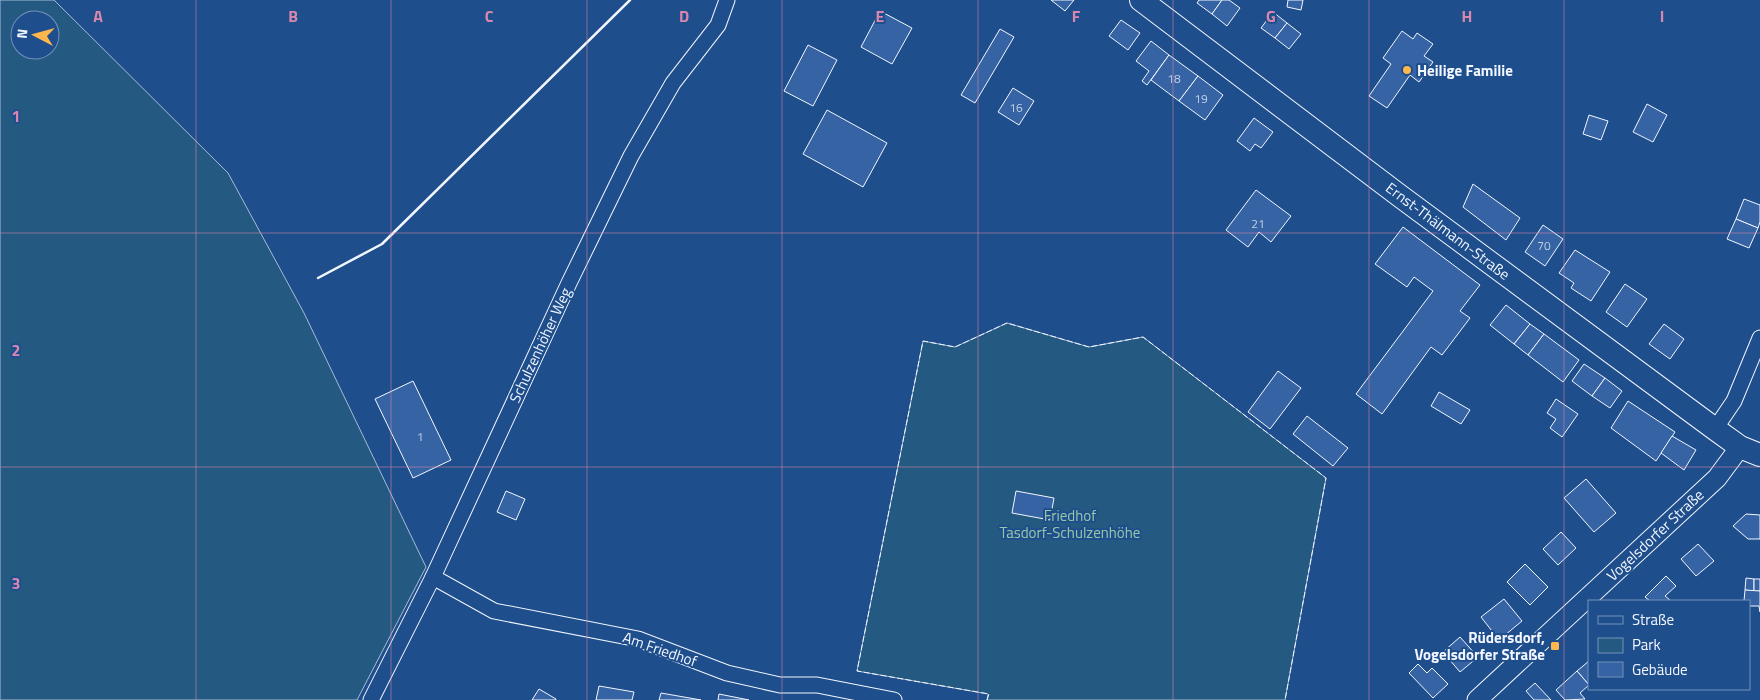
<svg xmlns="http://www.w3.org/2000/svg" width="1760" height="700" font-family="'Titillium Web',sans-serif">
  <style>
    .green { fill: #245a82; stroke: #a8bbd7; fill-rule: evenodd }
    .building { fill: #3563a3; stroke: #f2f6ff }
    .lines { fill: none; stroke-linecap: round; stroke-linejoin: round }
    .minor-casing { stroke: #f2f6ff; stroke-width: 17 }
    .tertiary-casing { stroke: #f2f6ff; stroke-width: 21 }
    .secondary-casing { stroke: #f2f6ff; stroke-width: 24 }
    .minor { stroke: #1f4e8c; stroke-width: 15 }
    .tertiary { stroke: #1f4e8c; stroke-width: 19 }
    .secondary { stroke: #1f4e8c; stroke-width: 22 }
    .fence { stroke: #f2f6ff; stroke-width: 1; stroke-dasharray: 6 2.5; stroke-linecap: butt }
    .wall { stroke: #f2f6ff; stroke-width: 2.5 }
    .grid { fill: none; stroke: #da87ad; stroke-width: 1; stroke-opacity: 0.55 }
    .poi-dot { fill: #ffb74d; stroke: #1f4e8c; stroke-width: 2 }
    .labels { text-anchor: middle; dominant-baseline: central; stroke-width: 4; stroke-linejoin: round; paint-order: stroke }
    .number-label { font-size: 12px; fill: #c3d1e8 }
    .poi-label { font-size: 15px; font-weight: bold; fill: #f2f6ff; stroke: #1f4e8c; text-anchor: start }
    .street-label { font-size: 15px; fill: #f2f6ff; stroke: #1f4e8c }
    .park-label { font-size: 15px; fill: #97c8a6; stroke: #1f4e8c }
    .grid-label { font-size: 16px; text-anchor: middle; font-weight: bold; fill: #da87ad; stroke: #1f4e8c; stroke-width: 4; stroke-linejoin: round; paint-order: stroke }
  </style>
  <rect width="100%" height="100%" fill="#1f4e8c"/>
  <g class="green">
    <path d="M 0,0 L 54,0 L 228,173 L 304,313 L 426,567 L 357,700 L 0,700 ZM 20,20 L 50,20 L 50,50 L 20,50 Z"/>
    <path d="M 1007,323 L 1089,347 L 1143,337 L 1326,478 L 1285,700 L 987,700 L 988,694 L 857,671 L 923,341 L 955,347 Z"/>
  </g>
  <g class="building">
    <path d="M 1051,0 L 1074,0 L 1065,11 Z"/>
    <path d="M 1199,0 L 1222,0 L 1212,14 L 1197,3 Z"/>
    <path d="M 1222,0 L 1229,0 L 1240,8 L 1227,26 L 1212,14 Z"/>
    <path d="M 1288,0 L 1303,0 L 1301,10 L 1287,7 Z"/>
    <path d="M 880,11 L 912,28 L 892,64 L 861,47 Z"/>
    <path d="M 1273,12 L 1287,23 L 1275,38 L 1261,28 Z"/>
    <path d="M 1121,20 L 1140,33 L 1128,50 L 1109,36 Z"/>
    <path d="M 1287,23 L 1301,34 L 1289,49 L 1275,38 Z"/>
    <path d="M 1000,29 L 1014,37 L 975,103 L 961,95 Z"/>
    <path d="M 1402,31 L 1413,39 L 1417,33 L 1433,44 L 1424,56 L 1433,62 L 1419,82 L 1410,75 L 1387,108 L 1369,96 L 1391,64 L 1383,58 Z"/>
    <path d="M 1151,41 L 1169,55 L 1147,85 L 1142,81 L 1149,71 L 1136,61 Z"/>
    <path d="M 808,45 L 837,60 L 813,106 L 784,91 Z"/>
    <path d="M 1169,55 L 1198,76 L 1179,101 L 1151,80 Z"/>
    <path d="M 1198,76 L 1223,95 L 1205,120 L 1179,101 Z"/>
    <path d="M 1013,88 L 1034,101 L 1019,125 L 998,112 Z"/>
    <path d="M 1647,104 L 1667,115 L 1653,142 L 1633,132 Z"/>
    <path d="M 827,110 L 887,143 L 863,187 L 803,154 Z"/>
    <path d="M 1589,115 L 1608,121 L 1601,140 L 1583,134 Z"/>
    <path d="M 1254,118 L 1273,132 L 1261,148 L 1255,144 L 1250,151 L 1237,141 Z"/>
    <path d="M 1473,184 L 1520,218 L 1506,240 L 1463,207 Z"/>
    <path d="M 1256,190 L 1291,216 L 1271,242 L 1259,232 L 1248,247 L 1226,230 Z"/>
    <path d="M 1744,199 L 1760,205 L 1760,222 L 1758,228 L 1736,219 Z"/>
    <path d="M 1736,219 L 1758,228 L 1749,248 L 1727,239 Z"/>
    <path d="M 1543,225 L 1563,239 L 1545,266 L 1525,252 Z"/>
    <path d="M 1403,227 L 1480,285 L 1460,311 L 1470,318 L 1442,355 L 1431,347 L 1382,414 L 1356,394 L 1433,291 L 1414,277 L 1407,287 L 1375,264 Z"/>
    <path d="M 1575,250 L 1610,272 L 1591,301 L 1571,288 L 1574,283 L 1559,273 Z"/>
    <path d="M 1625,284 L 1647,299 L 1627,327 L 1606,312 Z"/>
    <path d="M 1506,305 L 1530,324 L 1514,344 L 1490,325 Z"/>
    <path d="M 1530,324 L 1544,334 L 1528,355 L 1514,344 Z"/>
    <path d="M 1664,324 L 1684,339 L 1670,359 L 1649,344 Z"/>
    <path d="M 1544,334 L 1579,360 L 1563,382 L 1528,355 Z"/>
    <path d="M 1584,364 L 1605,378 L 1592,396 L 1572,381 Z"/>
    <path d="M 1278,371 L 1301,388 L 1270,429 L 1248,412 Z"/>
    <path d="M 1605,378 L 1622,391 L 1610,408 L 1592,396 Z"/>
    <path d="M 413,381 L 451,460 L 413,478 L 375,399 Z"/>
    <path d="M 1439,392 L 1470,410 L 1461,424 L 1431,406 Z"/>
    <path d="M 1556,399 L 1578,414 L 1562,437 L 1550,428 L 1556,419 L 1547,413 Z"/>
    <path d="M 1628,401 L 1675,432 L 1656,461 L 1611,428 Z"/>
    <path d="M 1307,416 L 1348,448 L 1333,466 L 1293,434 Z"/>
    <path d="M 1672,436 L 1696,450 L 1684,470 L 1661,453 Z"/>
    <path d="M 1586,479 L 1616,513 L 1594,532 L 1564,498 Z"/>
    <path d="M 506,491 L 525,499 L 516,520 L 497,512 Z"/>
    <path d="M 1016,491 L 1054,498 L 1050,520 L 1012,513 Z"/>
    <path d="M 1746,514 L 1760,515 L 1760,539 L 1748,539 L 1733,526 Z"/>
    <path d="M 1561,532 L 1576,548 L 1558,565 L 1543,549 Z"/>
    <path d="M 1698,544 L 1714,561 L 1696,576 L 1681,559 Z"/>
    <path d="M 1525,564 L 1548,587 L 1530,605 L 1507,582 Z"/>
    <path d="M 1666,576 L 1676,586 L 1665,596 L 1671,601 L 1650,601 L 1645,597 Z"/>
    <path d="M 1746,578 L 1754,579 L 1754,591 L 1745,590 Z"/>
    <rect x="1754" y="579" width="6" height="12"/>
    <path d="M 1745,590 L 1760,591 L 1760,612 L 1759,606 L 1749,606 L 1749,601 L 1744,601 Z"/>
    <path d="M 1504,599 L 1522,621 L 1499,640 L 1481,617 Z"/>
    <path d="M 1460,637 L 1478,657 L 1460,672 L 1443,652 Z"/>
    <path d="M 1589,661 L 1589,685 L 1577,671 Z"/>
    <path d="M 1418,664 L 1427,673 L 1432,668 L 1448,684 L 1433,698 L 1409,673 Z"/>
    <path d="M 1577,671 L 1589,685 L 1580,693 L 1585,699 L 1565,700 L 1556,690 Z"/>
    <path d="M 1535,683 L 1551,700 L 1534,700 L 1526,691 Z"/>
    <path d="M 599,686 L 634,692 L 632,700 L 596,700 Z"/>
    <path d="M 539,689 L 556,699 L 556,700 L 532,700 Z"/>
    <path d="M 661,693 L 701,700 L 659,700 Z"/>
    <path d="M 719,694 L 749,700 L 718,700 Z"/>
  </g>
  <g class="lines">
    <g class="minor-casing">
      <g id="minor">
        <path d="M 1715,429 L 1734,401 L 1760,338"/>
        <path d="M 433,577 L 494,611 L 638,639 L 727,673 L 780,685 L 817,685 L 894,700"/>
        <path d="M 371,700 L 433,577 L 569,283 L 631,156 L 673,83 L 718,25 L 727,0"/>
      </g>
    </g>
    <g class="tertiary-casing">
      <path id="tertiary" d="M 1477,700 L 1717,478 L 1740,447"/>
    </g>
    <g class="secondary-casing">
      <path id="secondary" d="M 1141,0 L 1400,196 L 1715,429 L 1740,447 L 1760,455"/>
    </g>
    <use href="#minor" class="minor"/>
    <use href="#tertiary" class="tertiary"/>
    <use href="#secondary" class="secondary"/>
    <path class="fence" d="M 987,700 L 989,694 L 857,671 L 923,341 L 955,347 L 1007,323 L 1089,347 L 1143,337 L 1326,478 L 1285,700"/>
    <path class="wall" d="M 318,278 L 382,244 L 630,0"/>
  </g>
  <path class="grid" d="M 196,0 L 196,700M 391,0 L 391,700M 587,0 L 587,700M 782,0 L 782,700M 978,0 L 978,700M 1173,0 L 1173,700M 1369,0 L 1369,700M 1564,0 L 1564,700M 0,233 L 1760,233M 0,467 L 1760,467"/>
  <g class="poi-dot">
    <circle cx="1407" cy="70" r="5"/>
    <rect x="1550" y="641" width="10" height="10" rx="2.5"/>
  </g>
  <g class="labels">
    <g class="number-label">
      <text x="1174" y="78">18</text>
      <text x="1201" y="98">19</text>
      <text x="1016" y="107">16</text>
      <text x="1258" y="223">21</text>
      <text x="1544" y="245">70</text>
      <text x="420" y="436">1</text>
    </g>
    <g class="poi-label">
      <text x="1417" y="70">Heilige Familie</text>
      <text x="1545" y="637" text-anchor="end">Rüdersdorf,<tspan x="1545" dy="17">Vogelsdorfer Straße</tspan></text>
    </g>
    <g class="street-label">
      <text transform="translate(1448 231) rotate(37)">Ernst-Thälmann-Straße</text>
      <text transform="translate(540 345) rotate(-65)">Schulzenhöher Weg</text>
      <text transform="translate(1655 535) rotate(-43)">Vogelsdorfer Straße</text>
      <text transform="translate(660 649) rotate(19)">Am Friedhof</text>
    </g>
    <g class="park-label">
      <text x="1070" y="515">Friedhof<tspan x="1070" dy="17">Tasdorf-Schulzenhöhe</tspan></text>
    </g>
  </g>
  <g class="grid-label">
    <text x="98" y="22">A</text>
    <text x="293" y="22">B</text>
    <text x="489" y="22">C</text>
    <text x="684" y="22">D</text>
    <text x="880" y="22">E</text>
    <text x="1076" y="22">F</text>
    <text x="1271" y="22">G</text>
    <text x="1467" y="22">H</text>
    <text x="1662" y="22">I</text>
    <text x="16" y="122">1</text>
    <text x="16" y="356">2</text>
    <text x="16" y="589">3</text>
  </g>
  <rect x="1588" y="600" width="162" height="90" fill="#1f4e8c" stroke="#7391ba"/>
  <rect x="1598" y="616" width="25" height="8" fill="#1f4e8c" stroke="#7391ba"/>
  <text x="1632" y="625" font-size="15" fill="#f2f6ff">Straße</text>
  <rect x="1598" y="638" width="25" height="15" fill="#245a82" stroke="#7391ba"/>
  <text x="1632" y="650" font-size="15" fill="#f2f6ff">Park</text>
  <rect x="1598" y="662" width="25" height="15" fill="#3563a3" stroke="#7391ba"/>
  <text x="1632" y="675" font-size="15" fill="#f2f6ff">Gebäude</text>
  <g transform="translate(35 35) rotate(276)"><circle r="24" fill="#1f4e8c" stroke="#7391ba"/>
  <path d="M0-4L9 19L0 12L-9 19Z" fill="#ffb74d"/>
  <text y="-8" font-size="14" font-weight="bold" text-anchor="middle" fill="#f2f6ff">N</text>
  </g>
</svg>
